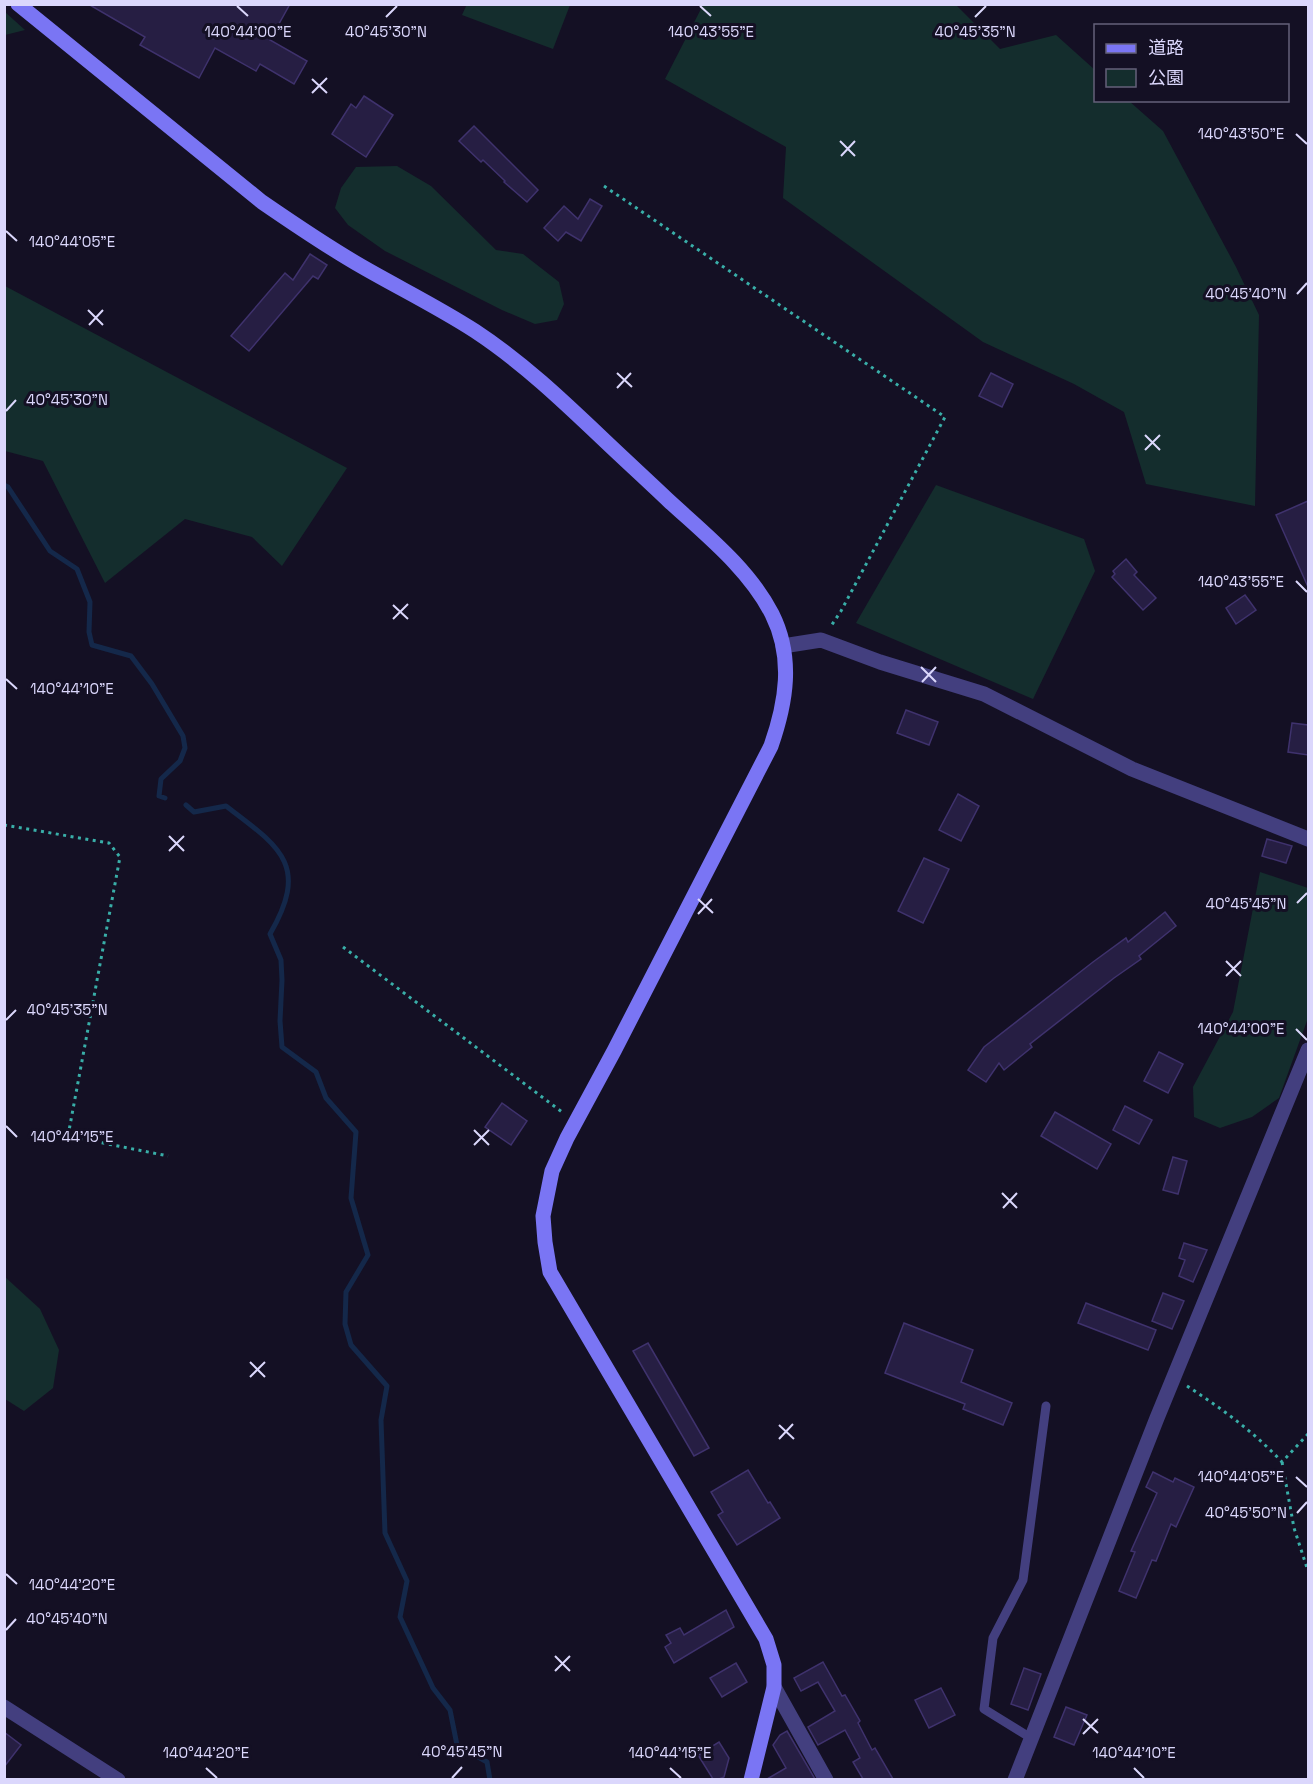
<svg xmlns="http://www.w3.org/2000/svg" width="1313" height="1784" font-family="'Space Grotesk','Noto Sans JP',sans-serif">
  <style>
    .green { fill: #142d2d }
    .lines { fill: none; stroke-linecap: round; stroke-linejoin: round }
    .stream { stroke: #14284a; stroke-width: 5 }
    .building { fill: #261e43; stroke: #3f326d; stroke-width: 1.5 }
    .path { stroke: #39aea8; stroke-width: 3; stroke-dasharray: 3 4.5; stroke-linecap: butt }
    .lane { stroke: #433f7f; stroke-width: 9 }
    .street { stroke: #433f7f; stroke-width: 15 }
    .secondary { stroke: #7a75f4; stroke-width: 15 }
    .ticks { fill: none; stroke: #dbd7fc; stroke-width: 2 }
    .ticks-label { font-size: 15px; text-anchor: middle; fill: #dbd7fc; stroke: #141024; stroke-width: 6; stroke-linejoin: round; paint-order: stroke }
  </style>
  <rect width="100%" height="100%" fill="#141024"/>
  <g class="green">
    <path d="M 467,4 L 570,4 L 570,5 L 553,49 L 462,15 Z"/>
    <path d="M 703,5 L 956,5 L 1000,49 L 1056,35 L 1095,70 L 1096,100 L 1129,101 L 1163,131 L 1236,267 L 1259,315 L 1255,506 L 1146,484 L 1124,412 L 1074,384 L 983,342 L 783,198 L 786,147 L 665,79 Z"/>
    <path d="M 5,12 L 25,30 L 5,35 Z"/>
    <path d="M 397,166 L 431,186 L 496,250 L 523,254 L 559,282 L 564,304 L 557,320 L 535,324 L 502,310 L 385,251 L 348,225 L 335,208 L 341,188 L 356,167 Z"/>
    <path d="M 5,286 L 347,468 L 282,566 L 252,537 L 185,519 L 105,583 L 43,461 L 5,451 Z"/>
    <path d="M 936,485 L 1084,539 L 1095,571 L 1033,699 L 856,623 Z"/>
    <path d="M 1260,872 L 1308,888 L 1308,1018 L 1279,1098 L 1252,1117 L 1220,1128 L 1194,1117 L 1193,1087 L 1233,1012 Z"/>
    <path d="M 5,1277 L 40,1309 L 59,1350 L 53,1388 L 24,1411 L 5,1399 Z"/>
  </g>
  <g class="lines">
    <g class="stream">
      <path d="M 4,485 L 8,487 L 50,551 L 77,569 L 90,602 L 89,632 L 92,645 L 131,656 L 152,684 L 183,736 L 185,748 L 180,761 L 161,779 L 159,796 L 165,798"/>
      <path d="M 186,805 L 194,812 L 226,806 C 280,847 310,865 270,934 L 281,960 L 282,980 L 280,1021 L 282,1047 L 316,1072 L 326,1098 L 356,1132 L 351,1198 L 368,1255 L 346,1292 L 345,1324 L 351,1345 L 387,1386 L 381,1420 L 384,1505 L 385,1533 L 407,1581 L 400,1617 L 433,1688 L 450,1710 L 457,1745 L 487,1762 L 490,1780"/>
    </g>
  </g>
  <g class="building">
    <path d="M 88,4 L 290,4 L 270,40 L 307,61 L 294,84 L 260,64 L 256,71 L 215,48 L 199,78 L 140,45 L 145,37 Z"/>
    <path d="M 364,96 L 393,115 L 366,157 L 332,134 L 351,104 L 356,108 Z"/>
    <path d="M 474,126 L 538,190 L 527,202 L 504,182 L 505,181 L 483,160 L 481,162 L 459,141 Z"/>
    <path d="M 590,199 L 602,206 L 581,241 L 566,232 L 558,241 L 544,228 L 564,206 L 578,219 Z"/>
    <path d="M 310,254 L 327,265 L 318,279 L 313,276 L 249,351 L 231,336 L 285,273 L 293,280 Z"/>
    <path d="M 991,373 L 1013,384 L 1002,407 L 979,396 Z"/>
    <path d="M 1308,501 L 1308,587 L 1276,515 Z"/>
    <path d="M 1126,559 L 1137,572 L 1134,575 L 1156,598 L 1143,610 L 1112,577 L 1115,574 L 1113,571 Z"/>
    <path d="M 1245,595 L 1256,610 L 1236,624 L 1226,608 Z"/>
    <path d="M 906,710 L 938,722 L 929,745 L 897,733 Z"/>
    <path d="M 1292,723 L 1308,725 L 1308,755 L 1288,752 Z"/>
    <path d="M 958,794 L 979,806 L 961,841 L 939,830 Z"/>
    <path d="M 1267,839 L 1292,846 L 1286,863 L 1262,856 Z"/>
    <path d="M 924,858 L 949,869 L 923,923 L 898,911 Z"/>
    <path d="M 1165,912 L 1176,926 L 1139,956 L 1141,959 L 1114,978 L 1030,1044 L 1032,1047 L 1004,1070 L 999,1063 L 986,1082 L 968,1070 L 984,1047 L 1093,962 L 1126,938 L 1128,942 Z"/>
    <path d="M 1159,1052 L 1183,1064 L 1168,1093 L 1144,1081 Z"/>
    <path d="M 502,1103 L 527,1121 L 511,1145 L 485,1127 Z"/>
    <path d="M 1125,1106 L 1152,1120 L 1139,1144 L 1113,1130 Z"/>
    <path d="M 1055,1112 L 1111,1144 L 1097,1169 L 1041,1136 Z"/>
    <path d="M 1173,1157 L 1187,1161 L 1178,1194 L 1163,1190 Z"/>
    <path d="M 1184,1243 L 1207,1250 L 1193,1282 L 1179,1276 L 1185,1260 L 1179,1258 Z"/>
    <path d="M 1163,1293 L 1184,1301 L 1172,1329 L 1152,1321 Z"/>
    <path d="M 1086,1303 L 1156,1330 L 1148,1350 L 1078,1323 Z"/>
    <path d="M 904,1323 L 973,1350 L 961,1382 L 1012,1403 L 1003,1425 L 963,1409 L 965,1404 L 885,1373 Z"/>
    <path d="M 648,1343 L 709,1448 L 694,1456 L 633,1351 Z"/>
    <path d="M 748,1470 L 768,1503 L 770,1502 L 780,1518 L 737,1545 L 718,1515 L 723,1512 L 711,1492 Z"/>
    <path d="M 1153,1472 L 1173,1482 L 1175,1478 L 1194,1487 L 1176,1527 L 1171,1524 L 1156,1561 L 1152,1560 L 1136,1598 L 1119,1591 L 1135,1552 L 1131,1551 L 1157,1493 L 1146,1487 Z"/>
    <path d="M 726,1610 L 734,1627 L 674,1663 L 665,1647 L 671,1643 L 666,1635 L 680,1628 L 684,1635 Z"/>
    <path d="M 823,1662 L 842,1696 L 845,1695 L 860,1721 L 858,1723 L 872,1750 L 875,1748 L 893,1779 L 863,1779 L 853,1762 L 860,1758 L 845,1730 L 818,1745 L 808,1727 L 835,1711 L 818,1682 L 801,1691 L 794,1678 Z"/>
    <path d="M 736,1663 L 747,1682 L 722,1697 L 710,1678 Z"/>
    <path d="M 1024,1668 L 1041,1674 L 1028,1710 L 1011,1704 Z"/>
    <path d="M 941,1688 L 955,1715 L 929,1728 L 915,1700 Z"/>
    <path d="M 1066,1707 L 1087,1715 L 1074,1745 L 1054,1737 Z"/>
    <path d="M 787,1731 L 815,1779 L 767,1779 L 786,1768 L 773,1745 L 780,1735 Z"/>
    <path d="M 4,1732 L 21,1745 L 4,1767 Z"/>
    <path d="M 719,1742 L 729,1758 L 724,1777 L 719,1779 L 713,1779 L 698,1755 Z"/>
  </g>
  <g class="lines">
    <g class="path">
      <path d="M 604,186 L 945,417 L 841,611 L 831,626"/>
      <path d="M 4,825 L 109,843 L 120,857 L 68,1136 L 168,1156"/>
      <path d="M 343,947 L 562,1112"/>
      <path d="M 1187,1386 C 1221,1408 1254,1432 1282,1462 L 1308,1434"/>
      <path d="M 1282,1462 L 1294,1528 L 1308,1571"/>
    </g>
    <path class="lane" d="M 1031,1738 L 984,1709 L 993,1638 L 1023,1580 L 1046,1406"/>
    <g class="street">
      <path d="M 783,646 L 821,640 L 880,662 L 984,694 L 1132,769 L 1308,839"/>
      <path d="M 774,1687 L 826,1780"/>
      <path d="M 4,1707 L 118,1780"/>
      <path d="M 1015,1780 L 1157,1418 L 1308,1050"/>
    </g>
    <path class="secondary" d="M 18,4 L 262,202 C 294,224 326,246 361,266 C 399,288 438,307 475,331 C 522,362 562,400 603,439 C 625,460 647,480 669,501 C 706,535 749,569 772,614 C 794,658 786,703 771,746 L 614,1051 L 567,1138 L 552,1171 L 543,1216 L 545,1242 L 550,1272 L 766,1639 L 774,1665 L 774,1687 L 751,1780"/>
  </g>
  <path class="ticks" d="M 237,6 L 248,16M 700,6 L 711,16M 386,17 L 397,6M 975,17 L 986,6M 312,79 L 327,93M 312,93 L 327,78M 1296,134 L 1307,144M 840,141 L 855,156M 841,156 L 855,141M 6,231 L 17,241M 1297,294 L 1307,283M 88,310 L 103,325M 89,325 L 103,310M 617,373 L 632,387M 617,388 L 631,373M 6,411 L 16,400M 1145,435 L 1160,450M 1145,450 L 1160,435M 1296,581 L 1307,592M 393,605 L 408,619M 393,619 L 408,604M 921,667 L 936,682M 6,679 L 17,689M 922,682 L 936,667M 169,836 L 184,851M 169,851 L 184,836M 698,899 L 713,913M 1297,903 L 1307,893M 698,914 L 712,899M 1226,961 L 1241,976M 1226,976 L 1241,961M 6,1020 L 16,1010M 1296,1029 L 1307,1040M 6,1126 L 17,1137M 474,1130 L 489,1145M 474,1145 L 489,1130M 1002,1193 L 1017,1208M 1003,1208 L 1017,1193M 250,1362 L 265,1377M 250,1377 L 265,1362M 779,1425 L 794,1439M 779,1439 L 793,1424M 1296,1477 L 1307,1487M 1297,1513 L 1307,1502M 6,1574 L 17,1584M 6,1630 L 16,1619M 555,1656 L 570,1671M 555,1671 L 570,1656M 1083,1719 L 1098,1733M 1083,1734 L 1098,1719M 206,1768 L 217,1778M 670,1768 L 681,1778M 1134,1768 L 1144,1778M 452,1778 L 462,1767"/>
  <g class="ticks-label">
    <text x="248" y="37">140°44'00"E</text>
    <text x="711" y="37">140°43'55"E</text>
    <text x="386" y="37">40°45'30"N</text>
    <text x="975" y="37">40°45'35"N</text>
    <text x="1241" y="139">140°43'50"E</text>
    <text x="72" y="247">140°44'05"E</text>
    <text x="1246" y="299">40°45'40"N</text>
    <text x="67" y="405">40°45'30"N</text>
    <text x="1241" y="587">140°43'55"E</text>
    <text x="72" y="694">140°44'10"E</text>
    <text x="1246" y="909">40°45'45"N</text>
    <text x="67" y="1015">40°45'35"N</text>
    <text x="1241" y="1034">140°44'00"E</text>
    <text x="72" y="1142">140°44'15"E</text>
    <text x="1241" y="1482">140°44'05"E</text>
    <text x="1246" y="1518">40°45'50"N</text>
    <text x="72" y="1590">140°44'20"E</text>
    <text x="67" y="1624">40°45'40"N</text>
    <text x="462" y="1757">40°45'45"N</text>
    <text x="206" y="1758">140°44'20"E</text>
    <text x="670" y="1758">140°44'15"E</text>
    <text x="1134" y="1758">140°44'10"E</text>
  </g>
  <rect width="1313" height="1784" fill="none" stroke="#dbd7fc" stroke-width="12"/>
  <rect x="1094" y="24" width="195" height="78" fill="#141024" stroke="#64607a" stroke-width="1.5"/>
  <rect x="1106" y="44" width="30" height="9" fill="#7a75f4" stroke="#64607a" stroke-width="1.5"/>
  <text x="1148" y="54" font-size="18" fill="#dbd7fc">道路</text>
  <rect x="1106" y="69" width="30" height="18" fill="#142d2d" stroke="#64607a" stroke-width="1.5"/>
  <text x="1148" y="84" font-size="18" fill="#dbd7fc">公園</text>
</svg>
